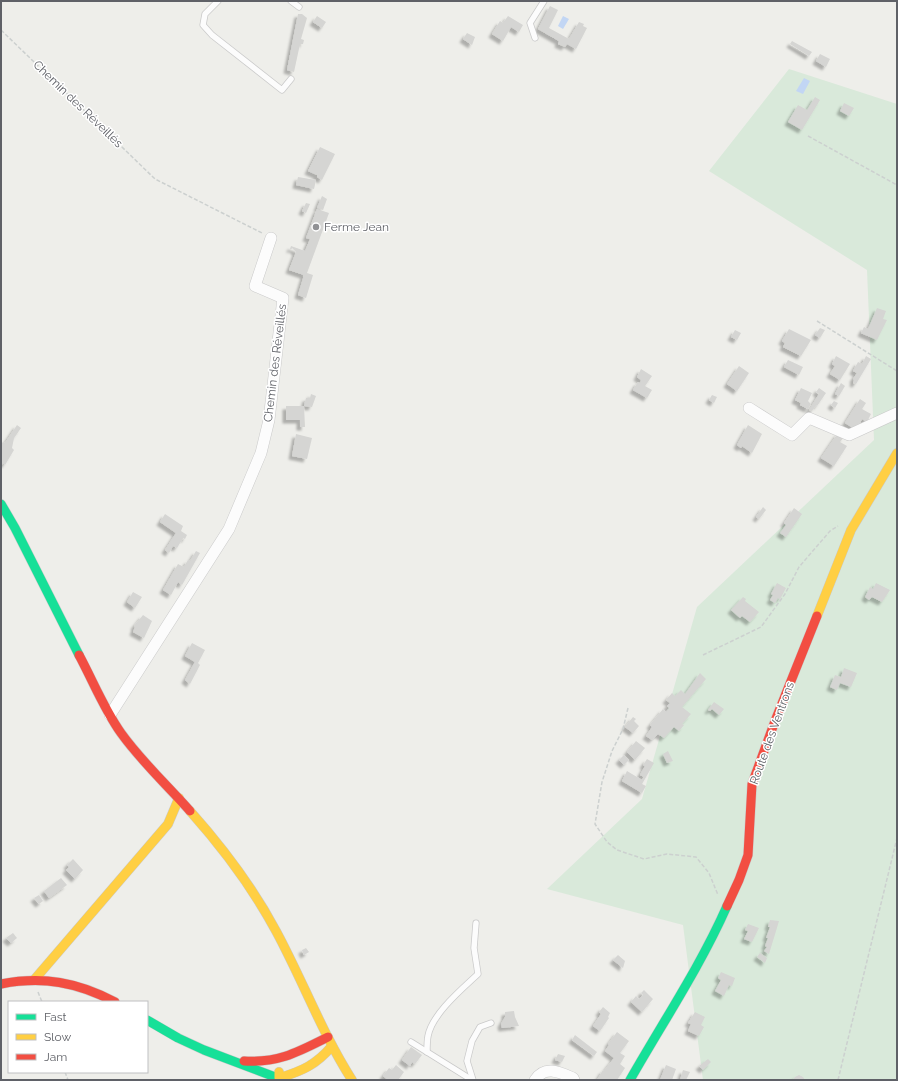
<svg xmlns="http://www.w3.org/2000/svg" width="898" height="1081" font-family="Raleway,sans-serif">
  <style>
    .green { fill: #d9e9da }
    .water { fill: #c2d6f4 }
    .building { fill: #d5d5d3; filter: url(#shadow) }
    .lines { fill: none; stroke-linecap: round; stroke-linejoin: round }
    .lane-casing { stroke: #cacaca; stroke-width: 7 }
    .street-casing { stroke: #cacaca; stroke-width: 12 }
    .fast-casing { stroke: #cacaca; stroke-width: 10 }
    .slow-casing { stroke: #cacaca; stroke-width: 10 }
    .jam-casing { stroke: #cacaca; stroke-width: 10 }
    .path { stroke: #ccd0cf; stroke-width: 1.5; stroke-dasharray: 4 2; stroke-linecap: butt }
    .lane { stroke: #fcfcfc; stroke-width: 5.5 }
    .street { stroke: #fcfcfc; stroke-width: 11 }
    .fast { stroke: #16e098; stroke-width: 9 }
    .slow { stroke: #ffcf43; stroke-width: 9 }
    .jam { stroke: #f24e42; stroke-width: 9 }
    .poi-dot { fill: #919295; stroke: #fff; stroke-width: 1.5 }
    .labels { text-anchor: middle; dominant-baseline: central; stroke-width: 3; stroke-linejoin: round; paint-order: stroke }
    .street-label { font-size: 12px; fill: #5f6167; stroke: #fff }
    .poi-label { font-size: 12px; fill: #5f6167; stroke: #fff; text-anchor: start }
  </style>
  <defs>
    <filter id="shadow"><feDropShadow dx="-3.5" dy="3.5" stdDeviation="1" flood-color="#0004"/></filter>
  </defs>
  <rect width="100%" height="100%" fill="#eeeeea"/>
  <path class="green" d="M 789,69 L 897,104 L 897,1080 L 703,1080 L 683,925 L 547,889 L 642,799 L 697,607 L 874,440 L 867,270 L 709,171 Z"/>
  <g class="water">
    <path d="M 563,16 L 569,19 L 563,29 L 558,26 Z"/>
    <path d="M 804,78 L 810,81 L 803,94 L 796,91 Z"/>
  </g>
  <g class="building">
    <path d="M 550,6 L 558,10 L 549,28 L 569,39 L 579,22 L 584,24 L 583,26 L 587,28 L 576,49 L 567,44 L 565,47 L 558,44 L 559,41 L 538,29 Z"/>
    <path d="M 298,14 L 302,14 L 307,18 L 301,39 L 304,40 L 303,44 L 300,44 L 294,72 L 287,70 Z"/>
    <path d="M 317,16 L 326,22 L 322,28 L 313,22 Z"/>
    <path d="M 508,16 L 523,25 L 519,32 L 511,27 L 503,41 L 492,34 L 500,21 L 503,23 Z"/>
    <path d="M 467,33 L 475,37 L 472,45 L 463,39 Z"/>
    <path d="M 792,41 L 812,52 L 809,56 L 790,44 Z"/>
    <path d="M 820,54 L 830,59 L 826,67 L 816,61 Z"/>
    <path d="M 815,97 L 820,100 L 802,130 L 788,122 L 798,105 L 807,110 Z"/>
    <path d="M 844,103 L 854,108 L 849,116 L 840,111 Z"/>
    <path d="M 320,147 L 335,154 L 322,180 L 317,177 L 317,175 L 308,171 Z"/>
    <path d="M 298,177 L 316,180 L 314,189 L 296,185 Z"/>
    <path d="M 322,196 L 327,199 L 323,210 L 317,208 Z"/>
    <path d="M 306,203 L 310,204 L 306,213 L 302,211 Z"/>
    <path d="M 317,209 L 329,213 L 307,273 L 313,275 L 306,298 L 298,295 L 304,275 L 289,270 L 296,252 L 292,248 L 291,250 L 290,249 L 291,246 L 305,251 L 310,239 L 306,238 Z"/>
    <path d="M 877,308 L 886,311 L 883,319 L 887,320 L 877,340 L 861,333 L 864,327 L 868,329 Z"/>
    <path d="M 820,328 L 825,330 L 820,338 L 815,335 Z"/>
    <path d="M 789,329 L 811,340 L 801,356 L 783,347 L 785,343 L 782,341 Z"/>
    <path d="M 735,330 L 741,333 L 737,340 L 731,337 Z"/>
    <path d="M 836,356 L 850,364 L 840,380 L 830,374 L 835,366 L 832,364 Z"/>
    <path d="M 866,356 L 871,359 L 856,384 L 853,383 L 854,380 L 853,379 L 857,373 L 853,371 L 858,362 L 862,364 Z"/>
    <path d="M 788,360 L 803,367 L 799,375 L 784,367 Z"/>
    <path d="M 739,366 L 749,373 L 737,391 L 727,384 Z"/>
    <path d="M 641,369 L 652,376 L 645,386 L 652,390 L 647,398 L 633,390 L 638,382 L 640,383 L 641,380 L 637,377 Z"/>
    <path d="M 841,383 L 845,386 L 839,396 L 835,394 Z"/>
    <path d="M 801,388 L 812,393 L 808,401 L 811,404 L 808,409 L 800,405 L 801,403 L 795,400 Z"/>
    <path d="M 819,388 L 826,393 L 817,406 L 816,405 L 812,411 L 809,410 L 819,394 L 816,392 Z"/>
    <path d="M 311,394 L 316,396 L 312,407 L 304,406 L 306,398 L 310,398 Z"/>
    <path d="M 712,395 L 717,397 L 714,403 L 709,400 Z"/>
    <path d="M 860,399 L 866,403 L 862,409 L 871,414 L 867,422 L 862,419 L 859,425 L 858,424 L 853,428 L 845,423 Z"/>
    <path d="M 834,401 L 838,403 L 835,408 L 831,405 Z"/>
    <path d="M 286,406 L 304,406 L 305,427 L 300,427 L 300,420 L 286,420 Z"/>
    <path d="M 17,425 L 21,428 L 14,438 L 12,448 L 14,450 L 5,465 L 3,463 L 1,466 L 1,444 L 3,442 L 5,443 Z"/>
    <path d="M 748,425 L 762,434 L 752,453 L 742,446 L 741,448 L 737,445 Z"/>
    <path d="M 838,433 L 844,437 L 840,442 L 847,446 L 834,466 L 821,458 Z"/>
    <path d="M 296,434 L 312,438 L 307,459 L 292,456 Z"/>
    <path d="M 763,507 L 766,510 L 759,519 L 756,517 Z"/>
    <path d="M 794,508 L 802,514 L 786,537 L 780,533 L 786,525 L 784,523 Z"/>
    <path d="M 165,514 L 183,526 L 181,531 L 187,535 L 185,539 L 183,538 L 177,548 L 173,546 L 169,553 L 165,550 L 176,533 L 160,522 Z"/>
    <path d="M 196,551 L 200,553 L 182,585 L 178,582 L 171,595 L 163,590 L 178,564 L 184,567 L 188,560 L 190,561 Z"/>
    <path d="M 777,583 L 786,588 L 780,599 L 778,598 L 775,603 L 770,600 L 773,595 L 771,594 Z"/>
    <path d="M 876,583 L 890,590 L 882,602 L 872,597 L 869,600 L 865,597 L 870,587 L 873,589 Z"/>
    <path d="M 133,592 L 142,597 L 135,608 L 127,602 Z"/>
    <path d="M 743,597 L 746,599 L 745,601 L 759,612 L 750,622 L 742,616 L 740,618 L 731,610 Z"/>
    <path d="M 143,615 L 152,621 L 144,638 L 133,632 L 135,627 L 134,626 Z"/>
    <path d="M 192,643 L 205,650 L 198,663 L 200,665 L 190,684 L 185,680 L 195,662 L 185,656 Z"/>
    <path d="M 844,668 L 857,673 L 851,687 L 840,683 L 837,690 L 830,687 L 835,675 L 841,677 Z"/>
    <path d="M 700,673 L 706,679 L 682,707 L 691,714 L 682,724 L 684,725 L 679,731 L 674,727 L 664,738 L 658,734 L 652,740 L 646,736 L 652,727 L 650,725 L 663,709 L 666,712 L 669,708 L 667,706 L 670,703 L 666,700 L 672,693 L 675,696 L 681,690 L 685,694 Z"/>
    <path d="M 714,702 L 724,709 L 719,715 L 712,709 L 710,711 L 708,710 Z"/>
    <path d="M 633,717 L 636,719 L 634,721 L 639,726 L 633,733 L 625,727 Z"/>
    <path d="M 636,741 L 645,748 L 635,760 L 627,752 Z"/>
    <path d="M 668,751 L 673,761 L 667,763 L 663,754 Z"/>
    <path d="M 624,755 L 629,760 L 624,765 L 619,760 Z"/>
    <path d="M 647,759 L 654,763 L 642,784 L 646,786 L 642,793 L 622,781 L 627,771 L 642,780 L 644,777 L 640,775 L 645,766 L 643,765 Z"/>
    <path d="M 73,859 L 83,870 L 75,879 L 66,870 L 69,867 L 67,865 Z"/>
    <path d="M 61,878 L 67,885 L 49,898 L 44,891 Z"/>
    <path d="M 39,895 L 43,901 L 39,904 L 34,898 Z"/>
    <path d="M 770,920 L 779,921 L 769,954 L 764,951 L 767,947 L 765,946 L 768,938 L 766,938 L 770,927 L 768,927 Z"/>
    <path d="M 748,924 L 759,928 L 752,942 L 744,939 L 748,931 L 745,930 Z"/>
    <path d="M 13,933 L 17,938 L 11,943 L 6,938 Z"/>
    <path d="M 306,948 L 309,952 L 304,955 L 302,950 Z"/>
    <path d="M 760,953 L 767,958 L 765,963 L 757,957 Z"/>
    <path d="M 618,955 L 625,961 L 623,968 L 613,960 Z"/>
    <path d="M 721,972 L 735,978 L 732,986 L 729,985 L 724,996 L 715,991 L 721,980 L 718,978 Z"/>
    <path d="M 644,990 L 653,999 L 642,1012 L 631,1002 L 636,996 L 639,999 L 643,995 L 641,993 Z"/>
    <path d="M 603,1007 L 610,1013 L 608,1017 L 609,1018 L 600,1031 L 593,1026 L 601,1014 L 599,1012 Z"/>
    <path d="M 514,1011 L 515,1017 L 519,1026 L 502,1028 L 501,1024 L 505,1017 L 505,1012 Z"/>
    <path d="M 695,1012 L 705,1017 L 701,1025 L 704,1027 L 699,1036 L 688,1031 L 691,1024 L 688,1023 Z"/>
    <path d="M 617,1032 L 629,1041 L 620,1053 L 625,1056 L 620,1064 L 625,1068 L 617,1080 L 597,1080 L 603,1070 L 604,1071 L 614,1058 L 605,1051 L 609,1045 L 608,1044 Z"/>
    <path d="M 575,1035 L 597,1052 L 594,1056 L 572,1040 Z"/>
    <path d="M 411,1047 L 422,1055 L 415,1064 L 412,1062 L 410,1066 L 402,1060 Z"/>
    <path d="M 558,1054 L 565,1056 L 562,1062 L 555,1060 Z"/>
    <path d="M 708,1059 L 711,1062 L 703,1070 L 699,1066 Z"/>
    <path d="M 396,1065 L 404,1072 L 398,1080 L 388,1080 L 383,1076 L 389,1068 L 392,1070 Z"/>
    <path d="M 666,1065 L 676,1069 L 672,1080 L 660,1080 Z"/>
    <path d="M 683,1070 L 690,1072 L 686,1080 L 680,1080 Z"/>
    <path d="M 799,1075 L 803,1077 L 805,1080 L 793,1080 L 795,1077 Z"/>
  </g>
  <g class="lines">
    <g class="lane-casing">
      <g id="lane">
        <path d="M 218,1 L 205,14 L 203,25 L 212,35 L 282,90 L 291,79"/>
        <path d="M 291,1 L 299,7"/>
        <path d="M 535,38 L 530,23 L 544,1"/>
        <path d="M 411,1042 L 472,1080"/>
        <path d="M 427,1052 C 427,1046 427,1041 428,1036 C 432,1014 462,989 478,974 L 474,948 L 476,923"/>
        <path d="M 473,1080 L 467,1061 L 472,1041 L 480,1027 L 491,1023"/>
      </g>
    </g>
    <g class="street-casing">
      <g id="street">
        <path d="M 749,408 L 792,435 L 809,418 L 849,435 L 897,413"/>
        <path d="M 110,715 L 229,529 L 261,453 L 269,420 L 283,298 L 255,286 L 271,238"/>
        <path d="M 535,1080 C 545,1065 559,1072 573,1078 L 574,1080"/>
      </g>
    </g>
    <g class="fast-casing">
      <g id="fast">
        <path d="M 1,504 L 15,528 L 79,655"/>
        <path d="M 147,1020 L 178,1038 L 204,1050 L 283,1080"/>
        <path d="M 630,1080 C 663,1022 700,967 727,906"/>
      </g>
    </g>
    <g class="slow-casing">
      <g id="slow">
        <path d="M 817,616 L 851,530 L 897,453"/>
        <path d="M 190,811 C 223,848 253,888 276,931 C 303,981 322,1033 352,1080"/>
        <path d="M 34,980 L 168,824 L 179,798"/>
        <path d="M 279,1072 L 279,1078 C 302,1071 316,1065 332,1046"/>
      </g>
    </g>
    <g class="jam-casing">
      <g id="jam">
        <path d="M 79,655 C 93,681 104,709 121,733 C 141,761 167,785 190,811"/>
        <path d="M 727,906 L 739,880 L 748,855 L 752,784 L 775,721 L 817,616"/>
        <path d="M 1,984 C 43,976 77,982 115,1002"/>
        <path d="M 244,1061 C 279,1063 298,1052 328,1037"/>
      </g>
    </g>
    <g class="path">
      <path d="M 1,30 L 155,179 L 262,233"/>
      <path d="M 808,136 L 897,185"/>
      <path d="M 817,321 L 897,371"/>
      <path d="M 703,655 L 761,627 L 785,594 L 799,567 L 830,531 L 838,526"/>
      <path d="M 628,708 L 623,729 L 612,751 L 602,782 L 595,824 L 607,842 L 617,850 L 644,859 L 667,854 L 696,857 L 709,873 L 718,895"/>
      <path d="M 38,992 L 42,1002"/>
      <path d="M 65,1072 L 68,1080"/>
      <path d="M 838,1080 L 897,838"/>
    </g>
    <use href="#lane" class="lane"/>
    <use href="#street" class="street"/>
    <use href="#fast" class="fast"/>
    <use href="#slow" class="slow"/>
    <use href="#jam" class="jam"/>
  </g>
  <circle class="poi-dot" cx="316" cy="227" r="4"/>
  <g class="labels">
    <g class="street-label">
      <text transform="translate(78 104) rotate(44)">Chemin des Réveillés</text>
      <text transform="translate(275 363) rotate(-83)">Chemin des Réveillés</text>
      <text transform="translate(772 733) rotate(-70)">Route des Ventrons</text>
    </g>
    <g class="poi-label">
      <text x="324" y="227">Ferme Jean</text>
    </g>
  </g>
  <rect width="898" height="1081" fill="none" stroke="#5f6167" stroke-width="4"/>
  <rect x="8" y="1001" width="140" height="72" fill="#ffffff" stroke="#bfc0c2"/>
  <rect x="16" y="1014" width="20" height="6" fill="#16e098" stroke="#bfc0c2"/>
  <text x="44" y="1021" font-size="12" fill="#5f6167">Fast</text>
  <rect x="16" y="1034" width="20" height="6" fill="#ffcf43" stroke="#bfc0c2"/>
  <text x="44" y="1041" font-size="12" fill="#5f6167">Slow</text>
  <rect x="16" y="1054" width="20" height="6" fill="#f24e42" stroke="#bfc0c2"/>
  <text x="44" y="1061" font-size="12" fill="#5f6167">Jam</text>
</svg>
